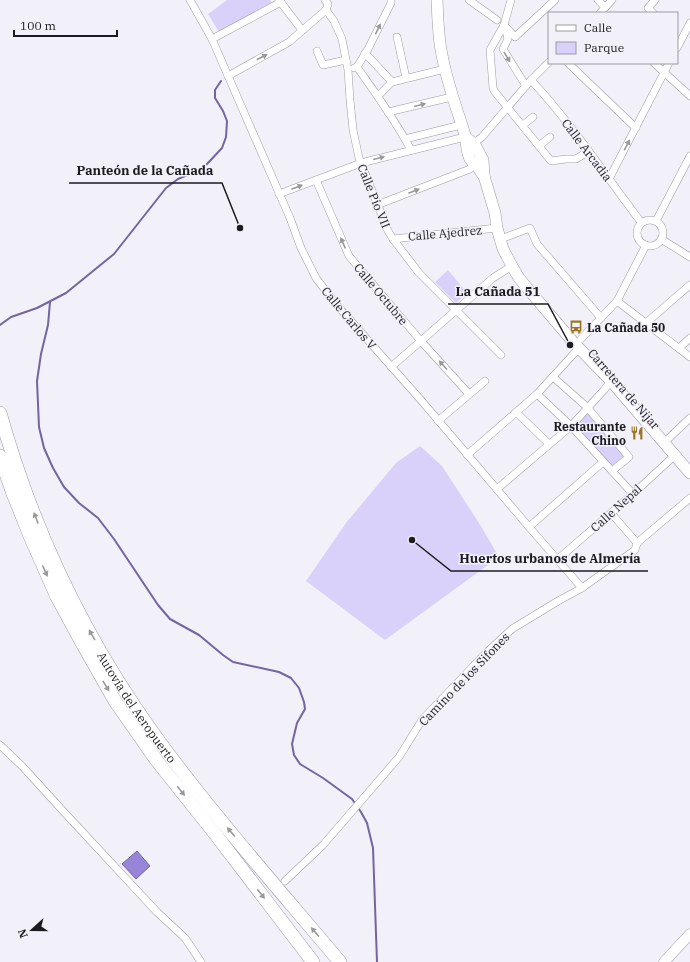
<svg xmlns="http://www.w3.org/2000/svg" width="690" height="962" font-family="'IBM Plex Serif',serif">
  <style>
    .green { fill: #d9d1f9 }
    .water { fill: #9985d7; stroke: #7465a0 }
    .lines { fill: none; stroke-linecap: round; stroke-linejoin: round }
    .stream { stroke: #7465a0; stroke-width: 2 }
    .street-casing { stroke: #9d9ba4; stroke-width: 8 }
    .secondary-casing { stroke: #9d9ba4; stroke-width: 11 }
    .primary-casing { stroke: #9d9ba4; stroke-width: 12 }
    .highway-casing { stroke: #9d9ba4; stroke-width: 14 }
    .street { stroke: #fff; stroke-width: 7 }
    .secondary { stroke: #fff; stroke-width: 10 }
    .primary { stroke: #fff; stroke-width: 11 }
    .highway { stroke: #fff; stroke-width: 13 }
    .oneway { fill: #99989a }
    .labels { text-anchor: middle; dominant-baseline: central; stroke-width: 3; stroke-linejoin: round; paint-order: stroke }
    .street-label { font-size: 12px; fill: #1c1b1f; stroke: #f2f1fa }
    .poi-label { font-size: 12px; font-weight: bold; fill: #1c1b1f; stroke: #f2f1fa; text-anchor: start }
    .leader { fill: none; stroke: #1c1b1f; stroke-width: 1.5 }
    .callout-dot { fill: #1c1b1f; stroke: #f2f1fa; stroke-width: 1.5 }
    .callout-label { font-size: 13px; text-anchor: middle; font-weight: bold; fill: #1c1b1f; stroke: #f2f1fa; stroke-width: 3; stroke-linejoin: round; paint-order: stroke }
  </style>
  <rect width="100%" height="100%" fill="#f2f1fa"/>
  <g class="green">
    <path d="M 227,0 L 270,0 L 273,4 L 219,32 L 208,14 Z"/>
    <path d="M 448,270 L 467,293 L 456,303 L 435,282 Z"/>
    <path d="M 587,407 L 629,457 L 612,471 L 571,426 Z"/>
    <path d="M 420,446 L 442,466 L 479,523 L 499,557 L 385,640 L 306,581 L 346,523 L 396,463 Z"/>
  </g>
  <path class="water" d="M 137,851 L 150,866 L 136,879 L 122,864 Z"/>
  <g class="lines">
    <g class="stream">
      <path d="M 50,302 L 48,325 L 41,354 L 37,381 L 39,427 L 44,448 L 53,468 L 64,487 L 79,503 L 98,518 L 114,539 L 158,605 L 170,619 L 199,635 L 223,655 L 233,662 L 279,672 L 291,678 L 299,688 L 304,702 L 305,709 L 297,723 L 292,744 L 294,755 L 300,764 L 323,778 L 352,799 L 361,812 L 367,823 L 373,848 L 377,962"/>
      <path d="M 0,325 L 11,317 L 37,308 L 66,293 L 114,254 L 166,188 L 178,179 L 199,170 L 207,164 L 222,148 L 226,137 L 227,121 L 223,111 L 215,98 L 215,90 L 221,81"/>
    </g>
    <g class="street-casing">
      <g id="street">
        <path d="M 190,0 L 212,39 L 290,218 L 301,248 L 316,278 L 335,303 L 420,399 L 529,527 L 582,588"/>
        <path d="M 279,0 L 302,30"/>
        <path d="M 325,0 L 328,4 L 326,10 L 334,21 L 342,39 L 348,70 L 350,100 L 353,130 L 359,158 L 388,231 L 393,239 L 419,273 L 501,355"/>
        <path d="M 469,0 L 497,20"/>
        <path d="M 511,0 L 504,25 L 490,50 L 493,88 L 495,92 L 551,161 L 566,159 L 576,159 L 589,151"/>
        <path d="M 598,0 L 605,7"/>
        <path d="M 600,13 L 612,0"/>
        <path d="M 653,13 L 648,8 L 655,0"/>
        <path d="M 504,25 L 515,37 L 555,0"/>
        <path d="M 505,27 L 508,39 L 503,49 L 526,86"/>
        <path d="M 397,37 L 406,78"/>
        <path d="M 212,39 L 281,2"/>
        <path d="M 677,48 L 690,23"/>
        <path d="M 317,51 L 323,65 L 346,60"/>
        <path d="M 365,53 L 392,82"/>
        <path d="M 568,63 L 636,128"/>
        <path d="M 654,63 L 690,96"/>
        <path d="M 357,67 C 376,94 396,121 411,150"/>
        <path d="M 354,68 L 357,67 L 368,49 L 391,3 L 391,0"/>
        <path d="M 228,76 L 289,42 L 326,10"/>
        <path d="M 531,80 C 572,124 605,175 641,222"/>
        <path d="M 378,96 L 392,82 L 445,69"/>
        <path d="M 388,112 L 452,97"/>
        <path d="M 523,125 L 533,117"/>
        <path d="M 405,139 L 461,125"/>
        <path d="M 474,143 L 482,137 L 531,80 L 549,62"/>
        <path d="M 539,146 L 550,137"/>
        <path d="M 609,179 L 669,63"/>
        <path d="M 316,180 L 349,256 L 420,340 L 469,394"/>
        <path d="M 279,194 L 361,163 L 465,137"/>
        <path d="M 377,205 L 470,169 L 473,164"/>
        <circle cx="650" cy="233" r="13"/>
        <path d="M 656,221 L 690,156"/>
        <path d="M 506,237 L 530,228 L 537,244 L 601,318"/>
        <path d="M 393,239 L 497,228"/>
        <path d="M 661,239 L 690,257"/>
        <path d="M 617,301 L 690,357"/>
        <path d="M 646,323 L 690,285"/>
        <path d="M 581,339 L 617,301 L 646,245"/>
        <path d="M 679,348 L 690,338"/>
        <path d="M 391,367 L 493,278 L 512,266"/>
        <path d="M 553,377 L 587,407 L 629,457 L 612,471"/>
        <path d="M 537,394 L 571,426 L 633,494"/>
        <path d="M 516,412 L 549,444"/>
        <path d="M 438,421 L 485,381"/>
        <path d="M 668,439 L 690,418"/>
        <path d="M 467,455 L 537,394 L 579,348"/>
        <path d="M 497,489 L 571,426 L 604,390 L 611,381"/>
        <path d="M 611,513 L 637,543"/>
        <path d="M 529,527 L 603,462"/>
        <path d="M 637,543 L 690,498"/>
        <path d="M 557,560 L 633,494 L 674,456"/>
        <path d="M 0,745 L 23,767 L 63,811 L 157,912 L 185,938 L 201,962"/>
        <path d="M 285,881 L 323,845 L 399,757 L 422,720 L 484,655 L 512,629 L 558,601 L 582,588 L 635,550 L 637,543"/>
      </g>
    </g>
    <g class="secondary-casing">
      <path id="secondary" d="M 664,962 L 690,934"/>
    </g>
    <g class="primary-casing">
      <g id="primary">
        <path d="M 437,0 C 438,19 438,37 442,55 C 447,83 457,109 465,135 C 467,144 466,151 470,159 C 472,162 474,163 477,166 C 479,169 481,173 484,176"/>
        <path d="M 465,137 L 473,143 L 474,143 L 483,160 L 484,176 L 495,213 L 497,228 L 503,249 L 512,266 L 519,278 L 528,289 L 574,343 L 611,381 L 690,473"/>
      </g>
    </g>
    <g class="highway-casing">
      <g id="highway">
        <path id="s1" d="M 0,413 C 32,527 84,637 153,733 C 211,813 277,887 340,962"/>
        <path d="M 0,456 L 12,491 L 30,536 L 57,597 L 82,643 L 115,701 L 157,761 L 216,835 L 313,962"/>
      </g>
    </g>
    <use href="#street" class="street"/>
    <use href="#secondary" class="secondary"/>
    <use href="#primary" class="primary"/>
    <use href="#highway" class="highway"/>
  </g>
  <defs><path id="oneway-solid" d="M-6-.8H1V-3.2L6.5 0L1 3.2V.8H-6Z"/></defs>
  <g class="oneway">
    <use href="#oneway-solid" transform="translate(378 29) rotate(-64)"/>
    <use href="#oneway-solid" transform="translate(262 57) rotate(-28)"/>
    <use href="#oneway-solid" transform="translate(507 57) rotate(59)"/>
    <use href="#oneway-solid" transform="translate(420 105) rotate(-14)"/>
    <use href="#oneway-solid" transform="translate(627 145) rotate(-62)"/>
    <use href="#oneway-solid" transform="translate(379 158) rotate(-14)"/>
    <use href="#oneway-solid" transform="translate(297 187) rotate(-21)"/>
    <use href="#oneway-solid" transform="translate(414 191) rotate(-21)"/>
    <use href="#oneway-solid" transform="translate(343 243) rotate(-114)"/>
    <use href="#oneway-solid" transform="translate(443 365) rotate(-132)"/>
    <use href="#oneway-solid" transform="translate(36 518) rotate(-111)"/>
    <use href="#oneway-solid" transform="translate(45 571) rotate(66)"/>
    <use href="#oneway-solid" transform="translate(92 635) rotate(-120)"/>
    <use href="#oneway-solid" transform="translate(106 686) rotate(59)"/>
    <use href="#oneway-solid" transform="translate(181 791) rotate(51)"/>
    <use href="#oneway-solid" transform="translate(231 832) rotate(-130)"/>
    <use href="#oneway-solid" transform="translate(261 894) rotate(52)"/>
    <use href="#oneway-solid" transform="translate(315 932) rotate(-130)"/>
  </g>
  <defs>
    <g id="bus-bare" transform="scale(1.08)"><path d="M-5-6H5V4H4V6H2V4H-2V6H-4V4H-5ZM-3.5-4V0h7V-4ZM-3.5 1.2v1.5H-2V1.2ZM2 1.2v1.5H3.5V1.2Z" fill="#9c7723" stroke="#f2f1fa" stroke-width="2.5" paint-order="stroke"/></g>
    <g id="restaurant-bare" transform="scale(1.08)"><path d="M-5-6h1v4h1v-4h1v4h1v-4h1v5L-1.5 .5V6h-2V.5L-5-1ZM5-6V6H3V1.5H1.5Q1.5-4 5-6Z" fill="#9c7723" stroke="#f2f1fa" stroke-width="2.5" paint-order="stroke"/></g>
  </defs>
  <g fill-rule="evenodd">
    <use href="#bus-bare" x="576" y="327"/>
    <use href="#restaurant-bare" x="637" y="433"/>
  </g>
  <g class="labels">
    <g class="street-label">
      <text transform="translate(587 150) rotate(53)">Calle Arcadia</text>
      <text transform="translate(374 196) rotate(68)">Calle Pío VII</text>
      <text transform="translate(445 233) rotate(-5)">Calle Ajedrez</text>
      <text transform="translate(381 294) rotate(50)">Calle Octubre</text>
      <text transform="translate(349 318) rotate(50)">Calle Carlos V</text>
      <text transform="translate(624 389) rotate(49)">Carretera de Níjar</text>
      <text transform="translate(616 508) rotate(-42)">Calle Nepal</text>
      <text transform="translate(464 679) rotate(-46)">Camino de los Sifones</text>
      <text stroke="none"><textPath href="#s1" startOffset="326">Autovía del Aeropuerto</textPath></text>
    </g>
    <g class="poi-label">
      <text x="587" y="327">La Cañada 50</text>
      <text x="626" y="426" text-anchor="end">Restaurante<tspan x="626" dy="14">Chino</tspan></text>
    </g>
  </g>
  <path class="leader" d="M240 228L222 183H69M570 345L548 304H448M412 540L451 571H648"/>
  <g class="callout-dot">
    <circle cx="240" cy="228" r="4"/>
    <circle cx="570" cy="345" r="4"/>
    <circle cx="412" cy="540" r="4"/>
  </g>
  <g class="callout-label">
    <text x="145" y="175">Panteón de la Cañada</text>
    <text x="498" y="296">La Cañada 51</text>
    <text x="550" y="563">Huertos urbanos de Almería</text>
  </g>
  <rect x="548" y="12" width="130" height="52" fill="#f2f1fa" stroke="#9c9ba2"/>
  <rect x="556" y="25" width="20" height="6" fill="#ffffff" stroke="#9c9ba2"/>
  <text x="584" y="32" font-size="12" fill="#1c1b1f">Calle</text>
  <rect x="556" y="42" width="20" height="12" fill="#d9d1f9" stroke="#9c9ba2"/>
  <text x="584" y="52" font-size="12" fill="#1c1b1f">Parque</text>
  <g transform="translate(32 930) rotate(249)" stroke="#f2f1fa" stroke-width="3" paint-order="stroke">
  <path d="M0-3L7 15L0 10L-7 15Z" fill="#1c1b1f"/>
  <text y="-6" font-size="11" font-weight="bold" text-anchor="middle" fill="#1c1b1f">N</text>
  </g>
  <path d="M14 30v6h103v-6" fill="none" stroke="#1c1b1f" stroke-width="2"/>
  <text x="20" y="30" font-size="12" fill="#1c1b1f" stroke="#f2f1fa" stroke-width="3" paint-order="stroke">100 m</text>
</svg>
